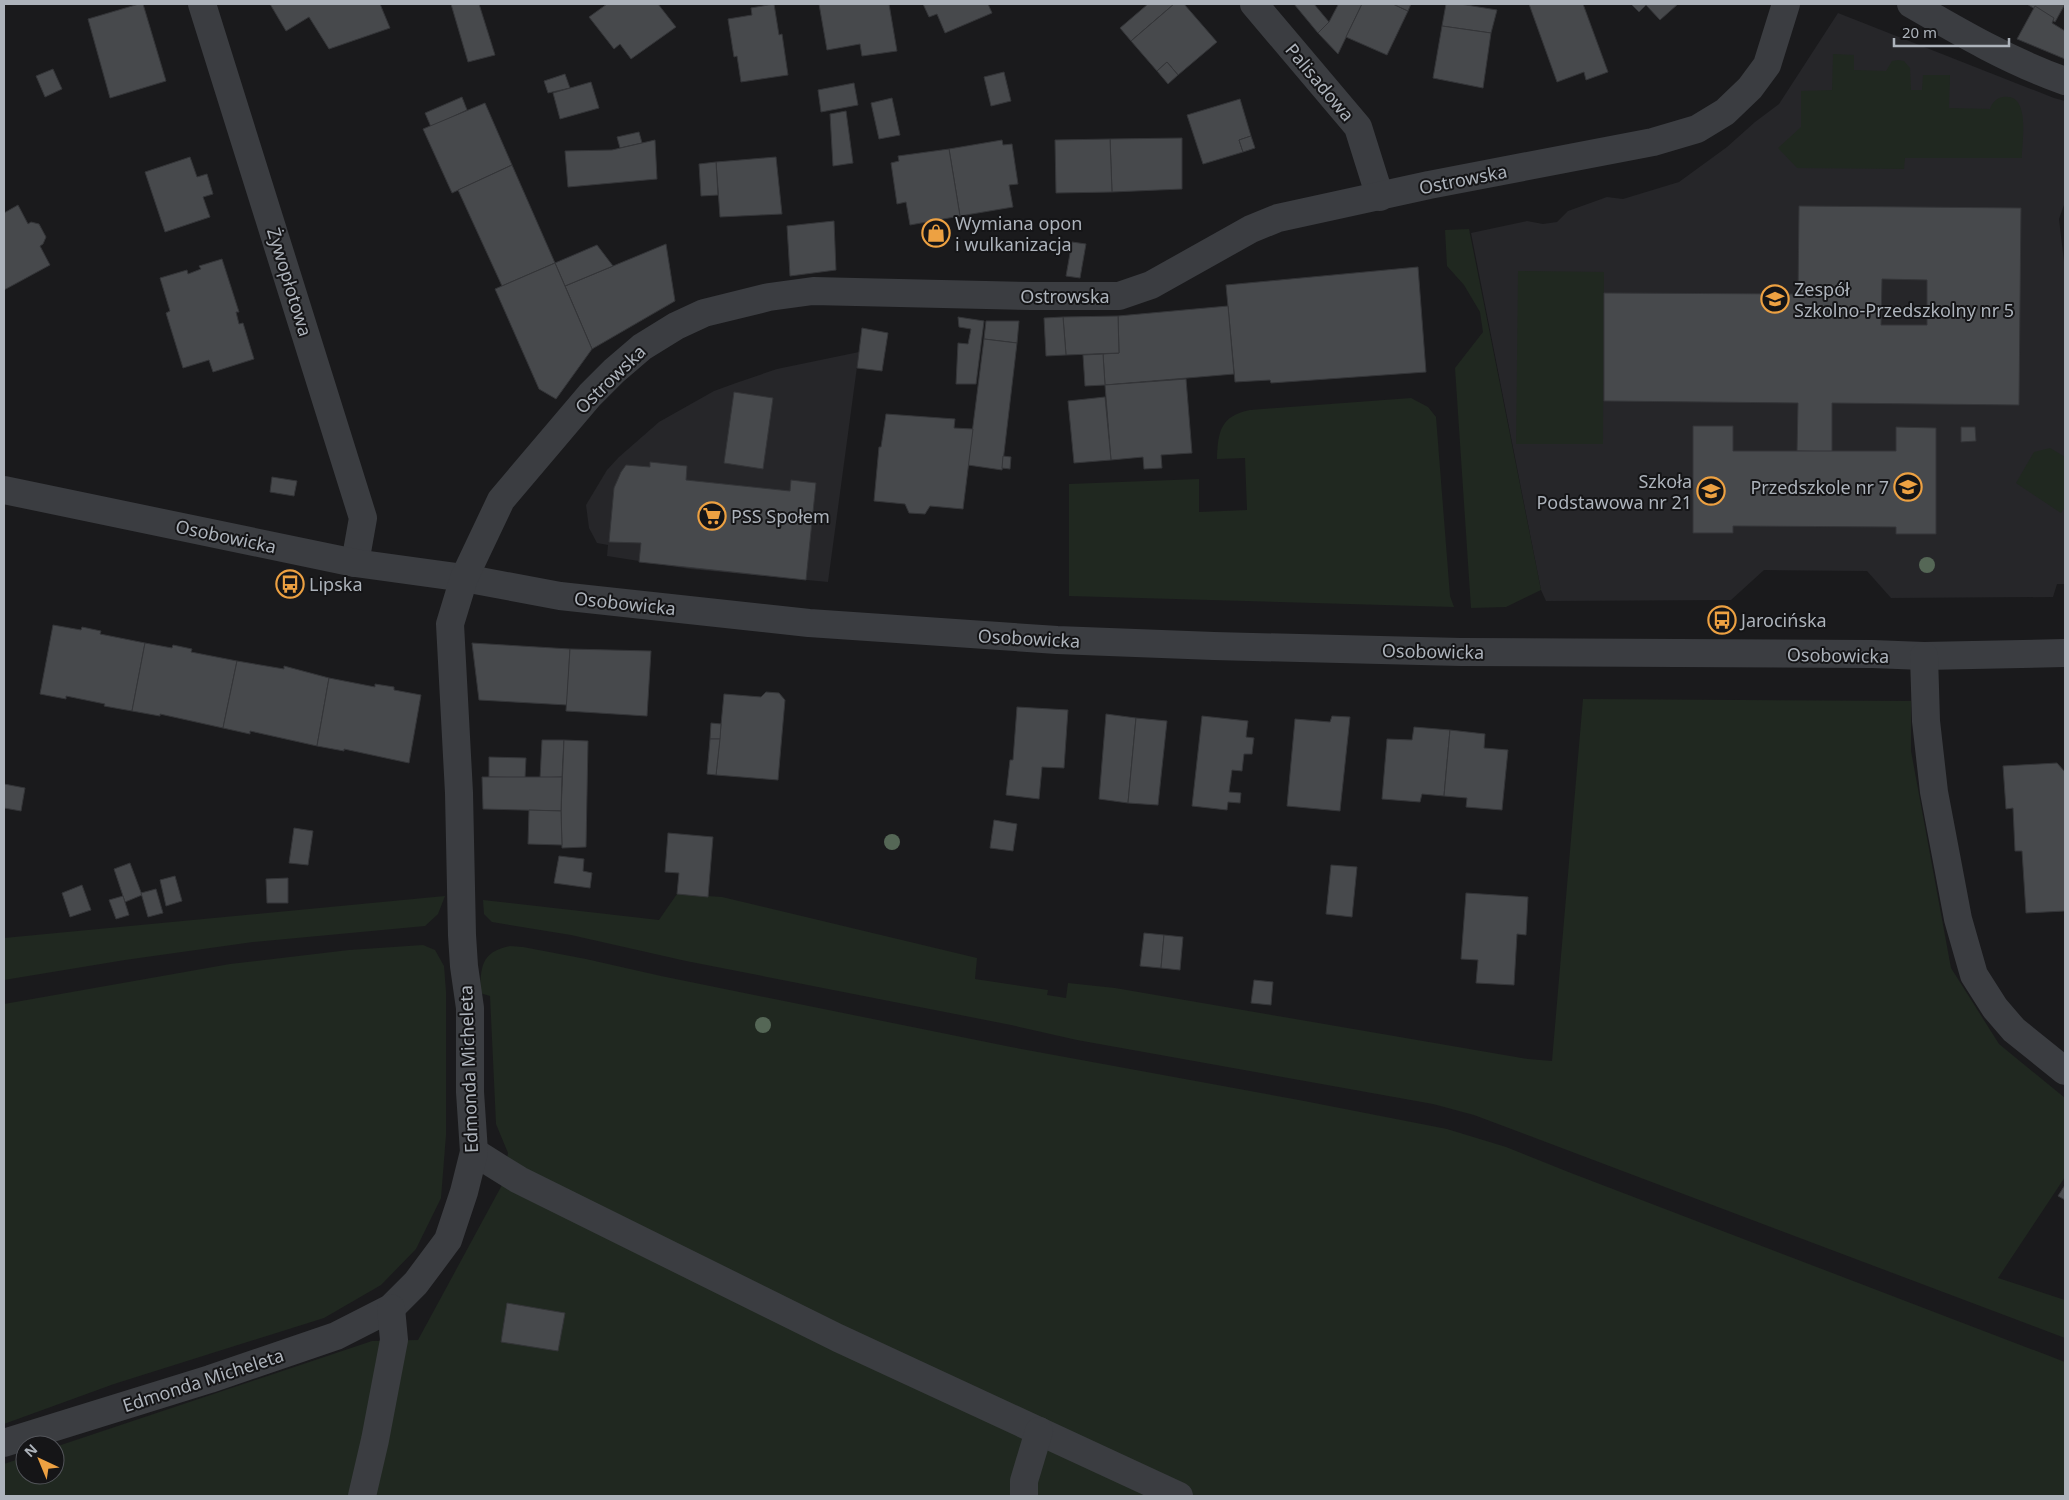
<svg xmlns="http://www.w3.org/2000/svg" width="2069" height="1500" font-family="'Noto Sans',sans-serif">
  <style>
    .built { fill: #262629 }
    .green { fill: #202820 }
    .building { fill: #47494c; stroke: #343538; fill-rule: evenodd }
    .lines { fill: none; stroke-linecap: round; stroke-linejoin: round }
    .minor { stroke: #3b3d41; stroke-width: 28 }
    .tree { fill: #556756 }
    .labels { text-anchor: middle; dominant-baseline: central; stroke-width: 4; stroke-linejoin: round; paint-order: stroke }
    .street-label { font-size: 18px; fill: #adb3bb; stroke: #151517 }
    .poi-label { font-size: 18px; fill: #adb3bb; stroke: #151517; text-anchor: start }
  </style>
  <rect width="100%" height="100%" fill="#1a1a1c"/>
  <g class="built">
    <path d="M 1838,13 L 2054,98 L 2065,101 L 2065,202 L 2059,219 L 2065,270 L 2065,584 L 2057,584 L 2053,597 L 1891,598 L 1867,571 L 1764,570 L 1731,600 L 1546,601 L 1541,590 L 1471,233 L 1527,221 L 1543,224 L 1557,222 L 1568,211 L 1607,197 L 1623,199 L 1679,182 L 1727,147 L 1755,122 L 1779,104 Z"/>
    <path d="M 859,352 L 828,582 L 690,569 L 607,556 L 608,545 L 597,543 L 589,528 L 586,505 L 607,470 L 619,457 L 659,422 L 714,391 L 736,383 L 777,369 Z"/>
  </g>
  <g class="green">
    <path d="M 1833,54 L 1854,55 L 1854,70 L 1886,71 L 1892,61 L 1898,60 L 1904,61 L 1910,68 L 1911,90 L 1922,90 L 1923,75 L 1950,75 L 1949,108 L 1990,109 C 1992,103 1996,98 2003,97 C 2031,92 2022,142 2022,158 L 1905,158 L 1904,169 L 1797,168 L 1778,148 L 1801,127 L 1801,91 L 1832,90 Z"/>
    <path d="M 1469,229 L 1541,590 L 1506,607 L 1471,608 L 1455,368 L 1483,332 L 1480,312 L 1464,285 L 1447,266 L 1445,230 Z"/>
    <path d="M 1518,271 L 1604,272 L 1603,444 L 1516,444 Z"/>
    <path d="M 1411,398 L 1428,407 L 1436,417 L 1450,596 L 1454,607 L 1069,596 L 1069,484 L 1199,479 L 1199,512 L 1247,510 L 1245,458 L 1217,459 C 1218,432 1220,416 1250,410 Z"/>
    <path d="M 2050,448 L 2065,457 L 2065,507 L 2061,513 L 2016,483 L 2034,452 Z"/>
    <path d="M 1583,699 L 1911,701 L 1911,751 L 1951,968 L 1999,1044 L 2065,1098 L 2065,1177 L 1998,1278 L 2065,1300 L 2065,1338 L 1474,1115 L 1433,1104 L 1077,1040 L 1011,1025 L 686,961 L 571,935 L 492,922 L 484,914 L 483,900 L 659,920 L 677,894 L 722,897 L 977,958 L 975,979 L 1048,990 L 1047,995 L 1066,998 L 1068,983 L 1115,988 L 1528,1059 L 1552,1061 Z"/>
    <path d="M 445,896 L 438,914 L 425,926 L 253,942 L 125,960 L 4,980 L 4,938 Z"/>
    <path d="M 423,945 L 435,950 L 444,966 L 446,992 L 446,1135 L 441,1198 L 416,1249 L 381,1285 L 324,1318 L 114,1384 L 4,1424 L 4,1004 L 230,964 L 349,950 Z"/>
    <path d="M 510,946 L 523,947 L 586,959 L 661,976 L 1011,1047 L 1299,1100 L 1447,1129 L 1506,1147 L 1571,1173 L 2065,1362 L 2065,1496 L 4,1496 L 4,1464 L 25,1457 L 25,1475 L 55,1475 L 55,1447 L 372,1341 L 418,1340 L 502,1185 L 508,1153 L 496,1124 L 490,996 L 480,993 C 481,968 480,952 510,946 Z"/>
  </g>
  <g class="building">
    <path d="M 139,4 L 143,4 L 166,81 L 110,98 L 88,19 Z"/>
    <path d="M 270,4 L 380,4 L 390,28 L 329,49 L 309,17 L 286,31 Z"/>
    <path d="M 451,4 L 479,4 L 495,55 L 468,62 Z"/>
    <path d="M 607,4 L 658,4 L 676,27 L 631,59 L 620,44 L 614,49 L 589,17 Z"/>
    <path d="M 774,4 L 779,35 L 782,34 L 788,75 L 741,82 L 737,56 L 734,57 L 728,19 L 752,15 L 751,8 Z"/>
    <path d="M 819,4 L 889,4 L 897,51 L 862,56 L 860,44 L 827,50 Z"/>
    <path d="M 923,4 L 988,4 L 992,13 L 945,33 L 937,14 L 929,17 Z"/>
    <path d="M 1148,4 L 1174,4 L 1131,41 L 1120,28 Z"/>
    <path d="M 1174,4 L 1184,4 L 1217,42 L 1178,75 L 1167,62 L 1157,71 L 1131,41 Z"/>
    <path d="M 1294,4 L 1314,4 L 1329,22 L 1318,33 Z"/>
    <path d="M 1335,4 L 1362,4 L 1338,54 L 1318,33 L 1329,22 L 1338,5 Z"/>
    <path d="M 1362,4 L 1393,4 L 1408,11 L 1387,55 L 1346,37 Z"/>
    <path d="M 1393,4 L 1411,4 L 1408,11 Z"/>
    <path d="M 1446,4 L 1460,4 L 1497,10 L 1491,33 L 1442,26 Z"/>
    <path d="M 1529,4 L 1583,4 L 1608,72 L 1586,80 L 1584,72 L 1557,82 Z"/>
    <path d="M 1631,4 L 1678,4 L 1660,20 L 1646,5 L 1639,12 Z"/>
    <path d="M 2027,4 L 2065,4 L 2055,22 Z"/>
    <path d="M 2035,6 L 2054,18 L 2052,23 L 2065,31 L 2065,59 L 2017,39 Z"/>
    <path d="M 1442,26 L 1491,33 L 1483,88 L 1433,78 Z"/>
    <path d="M 1167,62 L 1178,75 L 1168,84 L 1157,71 Z"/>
    <path d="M 53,69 L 62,89 L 45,97 L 36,76 Z"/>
    <path d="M 1004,72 L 1011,101 L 991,106 L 984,77 Z"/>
    <path d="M 565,74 L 570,88 L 548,93 L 544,81 Z"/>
    <path d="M 591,82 L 599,108 L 560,119 L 553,93 Z"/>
    <path d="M 854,83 L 858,105 L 821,112 L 818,90 Z"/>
    <path d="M 462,97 L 467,110 L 431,127 L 425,113 Z"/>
    <path d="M 892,98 L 900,135 L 879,139 L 871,103 Z"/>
    <path d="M 1240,99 L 1251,136 L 1239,140 L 1243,152 L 1203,164 L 1187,115 Z"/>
    <path d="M 485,103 L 512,165 L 452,193 L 423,129 Z"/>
    <path d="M 846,111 L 853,163 L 833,166 L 830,114 Z"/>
    <path d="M 639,132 L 642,143 L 620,148 L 617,137 Z"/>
    <path d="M 1251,136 L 1255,148 L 1243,152 L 1239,140 Z"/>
    <path d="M 1182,138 L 1182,189 L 1112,192 L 1110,139 Z"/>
    <path d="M 1110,139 L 1112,192 L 1056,193 L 1055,140 Z"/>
    <path d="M 655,140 L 657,179 L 568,187 L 565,151 L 612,150 Z"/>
    <path d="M 1002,140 L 1003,145 L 1012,144 L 1018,184 L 1009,185 L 1013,207 L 960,216 L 949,149 Z"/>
    <path d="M 949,149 L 960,216 L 910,225 L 906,202 L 897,204 L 891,163 L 899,161 L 898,156 Z"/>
    <path d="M 190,157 L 197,177 L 207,174 L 213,194 L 203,197 L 210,217 L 165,232 L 145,172 Z"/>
    <path d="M 776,157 L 782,214 L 720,217 L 716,162 Z"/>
    <path d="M 716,162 L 718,195 L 701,196 L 699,164 Z"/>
    <path d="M 512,165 L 555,263 L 502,286 L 458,190 Z"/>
    <path d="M 18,205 L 28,224 L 31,222 L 39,224 L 46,237 L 43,244 L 40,246 L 50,265 L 4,290 L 4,213 Z"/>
    <path d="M 1799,206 L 2021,208 L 2019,405 L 1832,403 L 1832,452 L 1797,451 L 1798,403 L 1604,401 L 1604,293 L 1798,294 ZM 1882,279 L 1927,280 L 1927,325 L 1881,325 Z"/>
    <path d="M 834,221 L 836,270 L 790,276 L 787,226 Z"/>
    <path d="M 1072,242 L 1086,244 L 1080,278 L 1066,276 Z"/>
    <path d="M 666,244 L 675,301 L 592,349 L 565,286 Z"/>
    <path d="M 597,245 L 613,266 L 565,286 L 555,263 Z"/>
    <path d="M 222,259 L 239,312 L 236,312 L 239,324 L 243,323 L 254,359 L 213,372 L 209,360 L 183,368 L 166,313 L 170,311 L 160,278 L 187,270 L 188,274 L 201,269 L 199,266 Z"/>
    <path d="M 555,263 L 592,349 L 556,399 L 539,389 L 495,289 Z"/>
    <path d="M 1418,267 L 1426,372 L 1271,383 L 1270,380 L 1235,382 L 1226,285 Z"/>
    <path d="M 1228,306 L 1234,374 L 1105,385 L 1103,354 L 1119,353 L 1118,316 Z"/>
    <path d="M 1118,316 L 1119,353 L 1066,355 L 1063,317 Z"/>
    <path d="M 958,317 L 984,321 L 976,384 L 956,384 L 958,343 L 968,344 L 971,329 L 959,327 Z"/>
    <path d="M 1063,317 L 1066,355 L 1046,356 L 1044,318 Z"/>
    <path d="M 986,321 L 1019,321 L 1017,343 L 984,339 Z"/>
    <path d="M 862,328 L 888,333 L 882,371 L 857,368 Z"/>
    <path d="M 984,339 L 1017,343 L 1002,470 L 968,465 Z"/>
    <path d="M 1103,354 L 1105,385 L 1085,386 L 1083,355 Z"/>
    <path d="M 1186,379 L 1192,453 L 1161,455 L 1162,468 L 1144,469 L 1143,457 L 1111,460 L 1105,385 Z"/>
    <path d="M 734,392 L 773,398 L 763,469 L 724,463 Z"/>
    <path d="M 1105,397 L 1111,460 L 1074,463 L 1068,401 Z"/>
    <path d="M 886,414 L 955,419 L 954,428 L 973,429 L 963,509 L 930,506 L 925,514 L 909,513 L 905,504 L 874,501 L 879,447 L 881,447 Z"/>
    <path d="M 1693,426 L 1733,426 L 1733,451 L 1896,451 L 1896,427 L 1936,428 L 1936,534 L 1896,534 L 1896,527 L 1733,526 L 1733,533 L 1693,533 Z"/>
    <path d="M 1961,427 L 1975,427 L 1976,441 L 1961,442 Z"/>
    <path d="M 1003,456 L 1011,457 L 1010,469 L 1002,468 Z"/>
    <path d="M 650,462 L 687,466 L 686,480 L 790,491 L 791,480 L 816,483 L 806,580 L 639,562 L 641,543 L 609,542 L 614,488 L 621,472 L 626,465 L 650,467 Z"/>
    <path d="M 272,477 L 297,481 L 294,496 L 270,492 Z"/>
    <path d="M 53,625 L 81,630 L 82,627 L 101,631 L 100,634 L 145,643 L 132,711 L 104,706 L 105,704 L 66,696 L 66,699 L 40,694 Z"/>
    <path d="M 145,643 L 172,648 L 173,645 L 192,649 L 191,652 L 237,661 L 223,728 L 160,714 L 160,716 L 132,711 Z"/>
    <path d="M 472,643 L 570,649 L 567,705 L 479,700 Z"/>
    <path d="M 570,649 L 651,651 L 647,716 L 566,711 Z"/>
    <path d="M 237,661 L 284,669 L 284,666 L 329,678 L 317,746 L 250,731 L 250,734 L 223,728 Z"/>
    <path d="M 329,678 L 375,687 L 375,684 L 394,687 L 394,690 L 421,695 L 409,763 L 344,749 L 344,751 L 317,746 Z"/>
    <path d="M 766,692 L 779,693 L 785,700 L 778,780 L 716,775 L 724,694 L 761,697 Z"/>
    <path d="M 1017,707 L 1068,710 L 1064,768 L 1042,767 L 1039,799 L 1006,795 L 1010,760 L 1013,760 Z"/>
    <path d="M 1106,714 L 1136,718 L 1128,803 L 1099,799 Z"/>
    <path d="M 1202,716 L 1248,721 L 1246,737 L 1254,738 L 1252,754 L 1244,754 L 1242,771 L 1232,770 L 1229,792 L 1241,793 L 1240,803 L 1228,802 L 1227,810 L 1192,806 Z"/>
    <path d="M 1332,716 L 1350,717 L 1340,811 L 1287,806 L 1295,719 L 1330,722 Z"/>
    <path d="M 1136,718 L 1167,721 L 1158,805 L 1128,803 Z"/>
    <path d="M 711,723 L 721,724 L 720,739 L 710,739 Z"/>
    <path d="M 1414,727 L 1450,730 L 1444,796 L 1422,794 L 1420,802 L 1382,799 L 1387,739 L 1412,740 Z"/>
    <path d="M 1450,730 L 1485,734 L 1484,748 L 1508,750 L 1502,810 L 1466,807 L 1467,798 L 1444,796 Z"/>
    <path d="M 710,739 L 720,739 L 716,775 L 707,774 Z"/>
    <path d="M 542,740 L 564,740 L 562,777 L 540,778 Z"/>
    <path d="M 564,740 L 588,741 L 586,847 L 562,848 L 561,811 Z"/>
    <path d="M 489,757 L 526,758 L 525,778 L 489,777 Z"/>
    <path d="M 2057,763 L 2065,772 L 2065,911 L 2026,913 L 2022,851 L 2015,851 L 2013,808 L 2006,809 L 2003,766 Z"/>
    <path d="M 482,777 L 562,777 L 561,811 L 483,809 Z"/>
    <path d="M 4,784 L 25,788 L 21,811 L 4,808 Z"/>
    <path d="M 529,810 L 561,811 L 562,845 L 528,844 Z"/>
    <path d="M 994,820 L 1017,824 L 1013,851 L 990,848 Z"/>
    <path d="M 294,828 L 313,831 L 308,865 L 289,863 Z"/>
    <path d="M 668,833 L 713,837 L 708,897 L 677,894 L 679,873 L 665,872 Z"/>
    <path d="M 559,856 L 584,859 L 583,871 L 592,873 L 590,888 L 554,883 Z"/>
    <path d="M 130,863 L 142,895 L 125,902 L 114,869 Z"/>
    <path d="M 1331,865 L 1357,867 L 1352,917 L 1326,914 Z"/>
    <path d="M 175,876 L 182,901 L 166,906 L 160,880 Z"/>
    <path d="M 288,878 L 288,903 L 267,903 L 266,879 Z"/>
    <path d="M 82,885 L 91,910 L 70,917 L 62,893 Z"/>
    <path d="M 156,889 L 163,913 L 148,917 L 141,893 Z"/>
    <path d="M 1466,893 L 1528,897 L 1526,935 L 1517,934 L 1514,985 L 1476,983 L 1478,960 L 1461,959 Z"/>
    <path d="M 123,896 L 129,915 L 116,919 L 109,900 Z"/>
    <path d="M 1144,933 L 1164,935 L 1161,968 L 1140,966 Z"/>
    <path d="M 1164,935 L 1183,937 L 1180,970 L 1161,968 Z"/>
    <path d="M 1254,980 L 1273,982 L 1271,1005 L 1251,1003 Z"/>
    <path d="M 2065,1185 L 2065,1200 L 2058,1196 Z"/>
    <path d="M 507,1303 L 565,1313 L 558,1351 L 501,1342 Z"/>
  </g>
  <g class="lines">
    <g class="minor">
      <path d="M 202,4 L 363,518 L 355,563"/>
      <path d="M 1254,4 L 1358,127 L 1380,197"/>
      <path d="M 1911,4 C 1961,33 2011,62 2065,81"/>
      <path d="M 4,490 L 355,563 L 464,578 L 560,596 L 809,623 L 1057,640 L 1214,646 L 1461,652 L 1872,654 L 1924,656 L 2065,653"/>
      <path d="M 1924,656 L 1926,721 L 1934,792 L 1958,919 L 1974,975 L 1995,1008 L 2014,1030 L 2065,1071"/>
      <path d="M 474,1152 L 519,1180 L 838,1338 L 1179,1496"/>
      <path d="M 4,1443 L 210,1379 L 336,1336 L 391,1308 L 416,1283 L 448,1240 L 464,1192 L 474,1152 L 470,1092 L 470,1008 L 464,966 L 462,935 L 459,793 L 450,624 L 464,578 L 501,500 L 590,395 L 614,371 L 642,347 L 676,326 L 704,313 L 769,297 L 813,291 L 1032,296 L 1119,296 L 1151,285 L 1251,229 L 1278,218 L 1429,185 L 1653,142 L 1697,129 L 1725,112 L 1750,88 L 1767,65 L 1786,4"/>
      <path d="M 362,1496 L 375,1440 L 394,1340 L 391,1308"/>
      <path d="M 1024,1496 L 1024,1481 L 1039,1431"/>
    </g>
  </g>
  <g class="tree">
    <circle cx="1927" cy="565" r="8"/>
    <circle cx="892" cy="842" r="8"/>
    <circle cx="763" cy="1025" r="8"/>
  </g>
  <defs>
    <g id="shop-ring" transform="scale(1.4375)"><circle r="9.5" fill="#151517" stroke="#eda142" stroke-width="1.5"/><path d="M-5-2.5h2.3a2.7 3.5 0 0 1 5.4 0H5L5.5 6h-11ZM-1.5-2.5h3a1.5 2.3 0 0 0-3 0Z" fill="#eda142"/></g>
    <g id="school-ring" transform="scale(1.4375)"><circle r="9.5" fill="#151517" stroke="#eda142" stroke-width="1.5"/><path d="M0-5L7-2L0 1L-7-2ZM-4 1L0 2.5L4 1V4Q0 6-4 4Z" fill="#eda142"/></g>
    <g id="supermarket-ring" transform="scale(1.4375)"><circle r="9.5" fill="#151517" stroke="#eda142" stroke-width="1.5"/><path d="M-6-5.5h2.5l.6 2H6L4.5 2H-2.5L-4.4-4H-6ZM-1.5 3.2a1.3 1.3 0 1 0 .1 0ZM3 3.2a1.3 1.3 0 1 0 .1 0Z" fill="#eda142"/></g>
    <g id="bus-ring" transform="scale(1.4375)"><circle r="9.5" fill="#151517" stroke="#eda142" stroke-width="1.5"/><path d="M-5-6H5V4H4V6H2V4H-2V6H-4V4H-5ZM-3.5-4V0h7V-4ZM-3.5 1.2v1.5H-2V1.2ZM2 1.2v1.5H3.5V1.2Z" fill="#eda142"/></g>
  </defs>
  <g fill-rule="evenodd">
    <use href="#shop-ring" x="936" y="233"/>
    <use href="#school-ring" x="1775" y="299"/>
    <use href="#school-ring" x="1908" y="487"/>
    <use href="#school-ring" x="1711" y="491"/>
    <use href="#supermarket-ring" x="712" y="516"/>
    <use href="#bus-ring" x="290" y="584"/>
    <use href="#bus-ring" x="1722" y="620"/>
  </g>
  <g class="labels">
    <g class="street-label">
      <text transform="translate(1320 82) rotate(50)">Palisadowa</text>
      <text transform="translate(1463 179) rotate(-11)">Ostrowska</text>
      <text transform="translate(290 282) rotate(73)">Żywopłotowa</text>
      <text x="1065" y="296">Ostrowska</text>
      <text transform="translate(610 379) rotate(-44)">Ostrowska</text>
      <text transform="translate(226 536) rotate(12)">Osobowicka</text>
      <text transform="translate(625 603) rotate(6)">Osobowicka</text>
      <text transform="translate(1029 638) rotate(3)">Osobowicka</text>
      <text transform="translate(1433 651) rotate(1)">Osobowicka</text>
      <text transform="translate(1838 655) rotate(1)">Osobowicka</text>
      <text transform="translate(468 1069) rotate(-92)">Edmonda Micheleta</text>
      <text transform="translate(203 1380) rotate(-18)">Edmonda Micheleta</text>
    </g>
    <g class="poi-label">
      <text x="955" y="223">Wymiana opon<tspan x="955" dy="21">i wulkanizacja</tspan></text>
      <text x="1794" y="289">Zespół<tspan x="1794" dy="21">Szkolno-Przedszkolny nr 5</tspan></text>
      <text x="1692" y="481" text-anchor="end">Szkoła<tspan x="1692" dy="21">Podstawowa nr 21</tspan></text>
      <text x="1889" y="487" text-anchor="end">Przedszkole nr 7</text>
      <text x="731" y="516">PSS Społem</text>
      <text x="309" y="584">Lipska</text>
      <text x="1741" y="620">Jarocińska</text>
    </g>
  </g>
  <rect width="2069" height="1500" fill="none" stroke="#adb3bb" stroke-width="10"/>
  <g transform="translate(40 1460) rotate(316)"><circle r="24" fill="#151517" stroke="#525459"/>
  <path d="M0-4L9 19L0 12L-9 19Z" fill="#eda142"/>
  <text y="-8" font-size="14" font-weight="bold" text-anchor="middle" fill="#adb3bb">N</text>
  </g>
  <path d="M1894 38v8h115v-8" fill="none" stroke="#adb3bb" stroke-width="2.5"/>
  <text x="1902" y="38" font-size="15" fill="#adb3bb" stroke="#151517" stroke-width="4" paint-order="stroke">20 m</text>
</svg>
